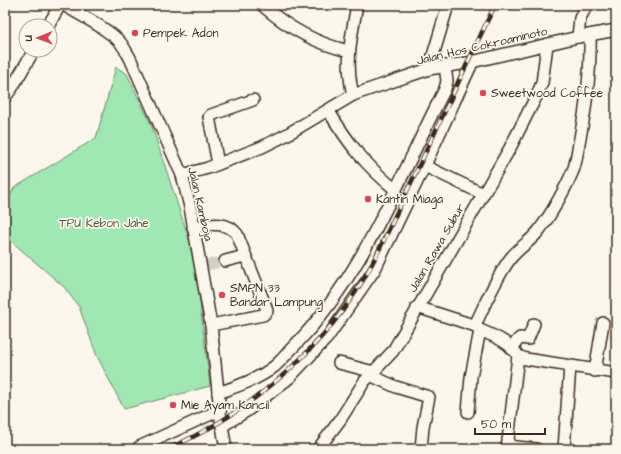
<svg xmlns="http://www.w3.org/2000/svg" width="621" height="454" font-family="'Architects Daughter',sans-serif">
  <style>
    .green { fill: #a0e7b4; stroke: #6e8869 }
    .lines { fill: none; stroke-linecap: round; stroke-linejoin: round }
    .minor-tunnel { stroke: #d5cec3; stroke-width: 11; stroke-dasharray: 11 5.5; stroke-linecap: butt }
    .minor-casing { stroke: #3b2a1e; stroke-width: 14 }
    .minor { stroke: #fbf7ec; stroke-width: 11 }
    .rail-casing { stroke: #3b2a1e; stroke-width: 4.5 }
    .rail { stroke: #fbf7ec; stroke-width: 3; stroke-dasharray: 9; stroke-linecap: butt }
    .poi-dot { fill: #d1495b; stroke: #fbf7ec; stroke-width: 1.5 }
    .labels { text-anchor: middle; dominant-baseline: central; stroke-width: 3.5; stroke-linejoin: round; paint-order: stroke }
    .poi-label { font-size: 12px; fill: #3b2a1e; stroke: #fbf7ec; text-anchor: start }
    .street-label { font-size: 12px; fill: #3b2a1e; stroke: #fbf7ec }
    .park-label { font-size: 12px; fill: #545944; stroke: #fbf7ec }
  </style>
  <rect width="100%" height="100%" fill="#fbf7ec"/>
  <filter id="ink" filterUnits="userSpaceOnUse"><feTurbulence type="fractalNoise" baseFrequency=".025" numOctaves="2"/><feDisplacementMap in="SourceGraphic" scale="8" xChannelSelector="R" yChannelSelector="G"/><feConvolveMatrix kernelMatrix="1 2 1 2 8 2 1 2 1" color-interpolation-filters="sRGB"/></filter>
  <g filter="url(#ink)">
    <path class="green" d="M 116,67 L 127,74 L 151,124 L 194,254 L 210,386 L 124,409 L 97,356 L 79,307 L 64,287 L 11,241 L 5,214 L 5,207 L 14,188 L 96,138 Z"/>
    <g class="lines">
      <path class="minor-tunnel" d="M 207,265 L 225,261"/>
      <g class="minor-casing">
        <g id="minor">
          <path d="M 64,5 C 80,15 107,28 120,42 C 124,47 127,53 130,58 L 182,175 L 190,207 L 211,325 L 221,420 L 226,449"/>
          <path d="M 262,5 C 287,27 317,44 349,51"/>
          <path d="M 48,26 L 60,5"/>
          <path d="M 578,37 L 580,18 L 587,5"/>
          <path d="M 429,69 L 448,5"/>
          <path d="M 353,95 C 345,62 351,38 357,5"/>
          <path d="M 5,97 L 12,88 L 34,50"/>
          <path d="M 328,110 C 348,143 366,166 396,190"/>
          <path d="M 218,164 L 209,117 L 211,115 L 253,100"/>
          <path d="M 429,168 L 483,194"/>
          <path d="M 182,175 L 208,168 L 262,147 L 286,135 L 353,95 L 379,86 L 429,69 L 467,63 L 578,37 L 616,30"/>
          <path d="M 193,227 C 209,225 226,220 237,234 L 266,307 L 267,311 L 263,315 L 211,325"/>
          <path d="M 225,261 L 245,256"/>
          <path d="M 417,307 L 476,326"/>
          <path d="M 512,349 L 517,341 L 520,338 L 528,339 L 534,324"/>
          <path d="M 518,356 C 511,342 493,336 480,330 L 477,328 L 476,323 C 486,302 496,278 510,259 C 519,247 532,241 540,229 C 551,215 568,184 574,168 C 577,158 578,147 580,138 C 587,103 591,70 590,35"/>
          <path d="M 518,356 L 526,359 L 616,373"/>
          <path d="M 339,363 L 374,372"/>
          <path d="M 595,371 L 603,323"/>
          <path d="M 370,375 L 396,387 L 429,397 L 423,427 L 421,449"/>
          <path d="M 218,393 C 238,386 259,379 275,366 C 283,359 289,351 296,344 C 365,273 400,175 445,89 L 447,81 L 445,66"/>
          <path d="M 468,412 L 471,377 L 480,330"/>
          <path d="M 222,426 L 248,410 L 289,378 L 327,338 L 375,269 L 425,165 L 473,61"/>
          <path d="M 507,446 L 536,449"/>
          <path d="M 139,447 L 220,410"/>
          <path d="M 318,449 L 340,420 L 364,382 L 393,351 L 510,148 L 537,95 L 542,83 L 547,45"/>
          <path d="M 507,449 L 518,356"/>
          <path d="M 564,449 L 570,366"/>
        </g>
      </g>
      <use href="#minor" class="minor"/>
      <g class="rail-casing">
        <path id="rail" d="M 167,449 C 243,417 316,356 360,285 C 378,256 392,222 407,191 C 437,129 465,67 495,5"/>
      </g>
      <use href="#rail" class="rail"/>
    </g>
  </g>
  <g class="poi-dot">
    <circle cx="135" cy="33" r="4"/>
    <circle cx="483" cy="93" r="4"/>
    <circle cx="368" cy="199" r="4"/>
    <circle cx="222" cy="295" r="4"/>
    <circle cx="173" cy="405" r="4"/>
  </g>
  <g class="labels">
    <g class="poi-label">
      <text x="143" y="33">Pempek Adon</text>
      <text x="491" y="93">Sweetwood Coffee</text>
      <text x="376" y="199">Kantin Miaga</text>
      <text x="230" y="288">SMPN 33<tspan x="230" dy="14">Bandar Lampung</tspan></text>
      <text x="181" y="405">Mie Ayam Kancil</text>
    </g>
    <g class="street-label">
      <text transform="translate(482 46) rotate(-13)">Jalan Hos Cokroaminoto</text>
      <text transform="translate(200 204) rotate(77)">Jalan Kamboja</text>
      <text transform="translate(437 248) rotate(-60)">Jalan Rawa Subur</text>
    </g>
    <g class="park-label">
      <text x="104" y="223">TPU Kebon Jahe</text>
    </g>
  </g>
  <rect width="621" height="454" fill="none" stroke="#fbf7ec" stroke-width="20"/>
  <rect x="10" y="10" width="601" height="434" fill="none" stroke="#3b2a1e" stroke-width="1.5" filter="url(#ink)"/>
  <g transform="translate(38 38) rotate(269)"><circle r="19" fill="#fbf7ec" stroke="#aea59a"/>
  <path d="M0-3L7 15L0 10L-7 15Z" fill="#d1495b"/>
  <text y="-6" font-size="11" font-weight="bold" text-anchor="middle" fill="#3b2a1e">U</text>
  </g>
  <path d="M475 428v6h70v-6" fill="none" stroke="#3b2a1e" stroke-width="2"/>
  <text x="481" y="428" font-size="12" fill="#3b2a1e" stroke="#fbf7ec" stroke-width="3" paint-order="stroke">50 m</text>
</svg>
